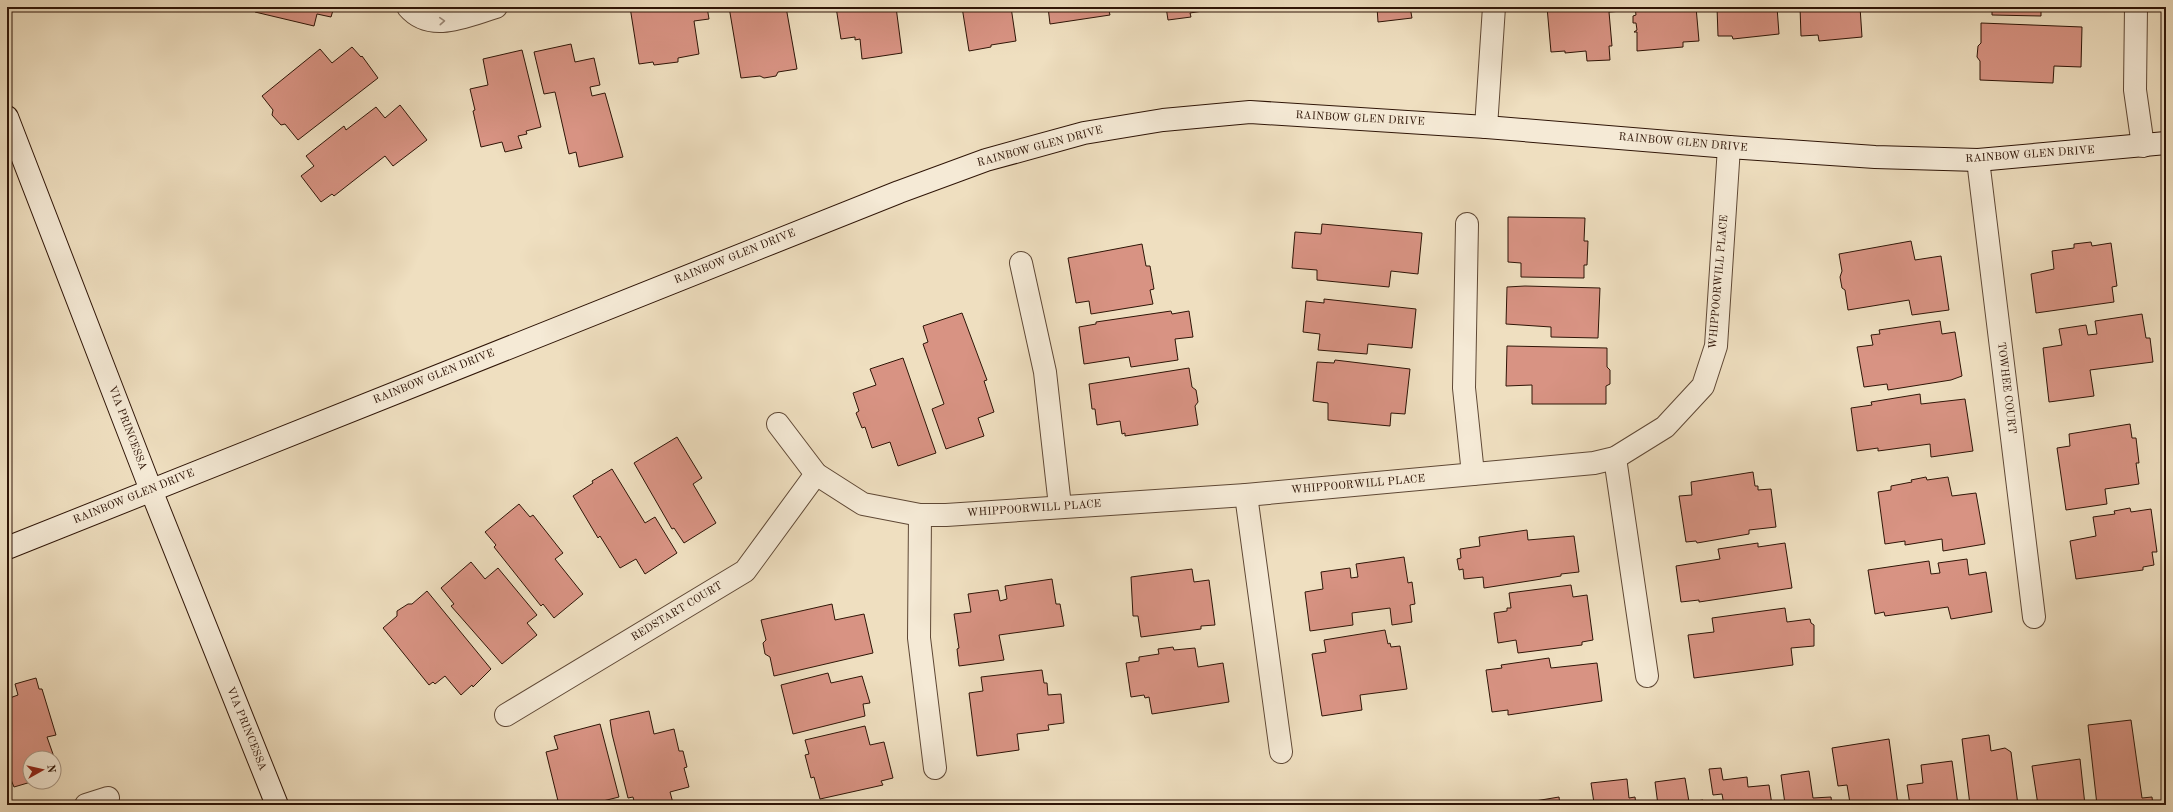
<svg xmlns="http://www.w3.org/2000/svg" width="2173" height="812" font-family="'Old Standard TT',serif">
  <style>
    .building { fill: #d89383; stroke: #2f1507 }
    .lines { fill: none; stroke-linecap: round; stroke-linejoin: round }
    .street-casing { stroke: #5f4835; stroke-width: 24 }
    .secondary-casing { stroke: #2f1507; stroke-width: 24 }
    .street { stroke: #f5ead6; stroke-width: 22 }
    .secondary { stroke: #f5ead6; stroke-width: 22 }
    .oneway { stroke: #9c8a79 }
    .labels { text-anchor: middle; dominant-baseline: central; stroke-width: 3; stroke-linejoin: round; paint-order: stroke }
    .street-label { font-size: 11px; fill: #2f1507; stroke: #f5ead6 }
  </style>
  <rect width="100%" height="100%" fill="#efdfc0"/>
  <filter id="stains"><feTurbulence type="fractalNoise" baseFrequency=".005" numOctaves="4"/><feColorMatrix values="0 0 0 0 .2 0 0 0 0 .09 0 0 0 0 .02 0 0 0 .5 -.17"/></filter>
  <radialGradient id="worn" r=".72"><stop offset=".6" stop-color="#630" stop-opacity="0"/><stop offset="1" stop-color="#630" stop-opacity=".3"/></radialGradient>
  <g class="building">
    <path d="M 256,7 L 334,7 L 331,17 L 317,14 L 314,26 L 255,12 Z"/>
    <path d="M 630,7 L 707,7 L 709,19 L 694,21 L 699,54 L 678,58 L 678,62 L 654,65 L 653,62 L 639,64 Z"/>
    <path d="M 729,7 L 786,7 L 797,69 L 778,72 L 776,76 L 764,78 L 760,76 L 741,78 Z"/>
    <path d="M 836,7 L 896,7 L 902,53 L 862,59 L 860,39 L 855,40 L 855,37 L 841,39 Z"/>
    <path d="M 962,7 L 1011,7 L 1016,41 L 991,45 L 991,47 L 969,51 Z"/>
    <path d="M 1048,7 L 1108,7 L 1110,15 L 1050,24 Z"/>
    <path d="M 1166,7 L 1215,7 L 1215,9 L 1190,13 L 1191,17 L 1168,20 Z"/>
    <path d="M 1377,7 L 1410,7 L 1412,18 L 1378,22 Z"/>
    <path d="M 1547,7 L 1623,7 L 1623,11 L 1609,12 L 1612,46 L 1609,46 L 1610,60 L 1587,61 L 1586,51 L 1565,53 L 1565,51 L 1551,52 Z"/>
    <path d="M 1635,7 L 1696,7 L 1699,41 L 1683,42 L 1683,47 L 1637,51 L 1637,32 L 1634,32 L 1637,30 L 1636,23 L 1633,23 L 1633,16 L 1636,15 Z"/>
    <path d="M 1717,7 L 1777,7 L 1779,34 L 1733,39 L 1732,36 L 1718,36 Z"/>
    <path d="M 1800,7 L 1860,7 L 1862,37 L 1819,41 L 1818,35 L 1801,36 Z"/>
    <path d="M 1992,7 L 2041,7 L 2041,16 L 1992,15 Z"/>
    <path d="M 1981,23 L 2082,27 L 2081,67 L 2054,66 L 2053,83 L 1980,80 L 1980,61 L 1977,57 L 1978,46 L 1981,43 Z"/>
    <path d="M 571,44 L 575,62 L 594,58 L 600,85 L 590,87 L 592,96 L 605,93 L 623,157 L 579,167 L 576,152 L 569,154 L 555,92 L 544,94 L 534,52 Z"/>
    <path d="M 352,47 L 361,57 L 362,56 L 378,78 L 298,140 L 285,124 L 281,125 L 272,115 L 273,110 L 262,96 L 320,49 L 332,63 Z"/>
    <path d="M 522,50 L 541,127 L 526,131 L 527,134 L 518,136 L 522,148 L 505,152 L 502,142 L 481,147 L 473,111 L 475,110 L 470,89 L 488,85 L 483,59 Z"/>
    <path d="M 400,105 L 427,140 L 393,166 L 385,156 L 334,196 L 332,194 L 321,202 L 301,176 L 314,166 L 306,156 L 344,126 L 346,130 L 376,107 L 385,118 Z"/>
    <path d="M 1508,217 L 1585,218 L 1584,241 L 1588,241 L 1587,265 L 1584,265 L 1584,278 L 1521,277 L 1521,263 L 1508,262 Z"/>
    <path d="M 1322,224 L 1422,233 L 1418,274 L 1391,271 L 1389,287 L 1317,280 L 1317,270 L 1292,268 L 1295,232 L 1321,234 Z"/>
    <path d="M 1911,241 L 1915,260 L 1941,256 L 1949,310 L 1912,315 L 1909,300 L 1848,310 L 1845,290 L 1842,288 L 1840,277 L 1842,271 L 1839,254 Z"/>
    <path d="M 2091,242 L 2092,246 L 2111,243 L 2117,286 L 2112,287 L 2114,302 L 2036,313 L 2031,274 L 2054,269 L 2052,251 L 2074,248 L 2074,244 Z"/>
    <path d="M 1142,244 L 1146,266 L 1150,266 L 1154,289 L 1150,290 L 1153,304 L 1091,314 L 1089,301 L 1076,303 L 1068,258 Z"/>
    <path d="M 1525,286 L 1600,288 L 1598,338 L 1551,337 L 1551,327 L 1506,324 L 1507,287 Z"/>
    <path d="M 1324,299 L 1416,309 L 1412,348 L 1368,344 L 1367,354 L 1318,350 L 1320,334 L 1303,332 L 1306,301 L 1324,303 Z"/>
    <path d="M 1171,311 L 1172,314 L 1189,311 L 1193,337 L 1175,339 L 1178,360 L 1131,367 L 1129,357 L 1084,364 L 1079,327 L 1096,324 L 1096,322 Z"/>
    <path d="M 962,313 L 987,380 L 984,381 L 994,412 L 978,418 L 984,436 L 946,449 L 932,409 L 944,404 L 923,344 L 928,342 L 923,326 Z"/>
    <path d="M 2142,314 L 2146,338 L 2150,338 L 2153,362 L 2090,370 L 2094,396 L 2049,402 L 2043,348 L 2062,345 L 2059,329 L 2086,325 L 2088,335 L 2097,334 L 2095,321 Z"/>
    <path d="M 1940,321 L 1942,334 L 1955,332 L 1962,376 L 1951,380 L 1888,390 L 1887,384 L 1864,387 L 1857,347 L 1873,345 L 1871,335 L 1880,334 L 1879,330 Z"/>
    <path d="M 1507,346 L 1607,348 L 1607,367 L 1610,370 L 1610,384 L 1606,386 L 1606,404 L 1532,404 L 1532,385 L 1506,386 Z"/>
    <path d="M 903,358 L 936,453 L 898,466 L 890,442 L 872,448 L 865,427 L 862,428 L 856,413 L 859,411 L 853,393 L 876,385 L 870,369 Z"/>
    <path d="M 1335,360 L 1410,369 L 1405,414 L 1391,413 L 1390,426 L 1328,420 L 1328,403 L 1313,401 L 1317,362 L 1334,363 Z"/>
    <path d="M 1189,368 L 1192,387 L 1196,390 L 1198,402 L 1195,406 L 1198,425 L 1125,436 L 1125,433 L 1122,434 L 1120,421 L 1097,425 L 1095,409 L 1092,409 L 1089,384 Z"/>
    <path d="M 1920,394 L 1921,404 L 1965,399 L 1973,451 L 1931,457 L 1930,444 L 1878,451 L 1878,448 L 1857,451 L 1851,408 L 1872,405 L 1871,402 Z"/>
    <path d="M 2130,424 L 2132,438 L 2136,438 L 2139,463 L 2136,463 L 2139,484 L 2105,489 L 2107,504 L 2066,510 L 2057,448 L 2070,446 L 2069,434 Z"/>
    <path d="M 677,437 L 702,478 L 693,484 L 716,523 L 684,543 L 674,528 L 672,529 L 634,463 Z"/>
    <path d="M 612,469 L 645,523 L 655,517 L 677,553 L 645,574 L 636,559 L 620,568 L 600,536 L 598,538 L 573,496 L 593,483 L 592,481 Z"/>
    <path d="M 1753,472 L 1755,486 L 1758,486 L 1758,490 L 1771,489 L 1776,527 L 1749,530 L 1749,534 L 1697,543 L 1696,541 L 1686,542 L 1679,496 L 1692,495 L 1691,482 Z"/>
    <path d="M 1926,477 L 1927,480 L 1948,477 L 1952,496 L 1976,493 L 1985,544 L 1943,551 L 1942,539 L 1905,545 L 1905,541 L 1885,544 L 1878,492 L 1891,490 L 1891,486 L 1912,482 L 1911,480 Z"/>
    <path d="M 519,504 L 530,517 L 533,515 L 563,553 L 555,559 L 583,594 L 554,618 L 543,604 L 541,606 L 494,547 L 496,545 L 485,532 Z"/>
    <path d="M 2130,508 L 2131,512 L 2151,509 L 2157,552 L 2152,552 L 2154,565 L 2143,567 L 2143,570 L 2076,579 L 2070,541 L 2096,536 L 2093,517 L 2115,514 L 2114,511 Z"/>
    <path d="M 1527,530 L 1528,540 L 1574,536 L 1579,572 L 1561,574 L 1561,576 L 1484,588 L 1483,577 L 1464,579 L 1463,569 L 1459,570 L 1457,559 L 1461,558 L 1460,549 L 1480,546 L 1479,537 Z"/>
    <path d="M 1758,543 L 1758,547 L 1785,543 L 1792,588 L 1699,602 L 1699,600 L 1681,602 L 1676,566 L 1720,559 L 1718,549 Z"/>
    <path d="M 1404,557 L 1408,583 L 1412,582 L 1415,604 L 1410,605 L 1412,622 L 1392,625 L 1390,608 L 1352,613 L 1353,625 L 1310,631 L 1305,592 L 1323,589 L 1321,572 L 1350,568 L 1351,578 L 1358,577 L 1356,564 Z"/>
    <path d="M 1967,559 L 1969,575 L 1986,572 L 1992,612 L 1951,619 L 1948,607 L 1885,616 L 1884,612 L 1875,614 L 1868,570 L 1929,561 L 1931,574 L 1940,573 L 1938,563 Z"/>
    <path d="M 471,562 L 485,579 L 498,568 L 537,615 L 527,623 L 537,635 L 502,664 L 451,606 L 454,604 L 441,588 Z"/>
    <path d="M 1192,569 L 1194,582 L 1209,580 L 1215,625 L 1201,626 L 1201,629 L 1141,637 L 1138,616 L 1133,616 L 1131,577 Z"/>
    <path d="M 1052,579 L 1056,604 L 1060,604 L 1064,626 L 999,635 L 1004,660 L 959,666 L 957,649 L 959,648 L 954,614 L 971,612 L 968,594 L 998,590 L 1000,601 L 1007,599 L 1005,586 Z"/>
    <path d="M 1571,585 L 1573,597 L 1587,595 L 1593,640 L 1582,642 L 1582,645 L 1518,653 L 1516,640 L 1498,643 L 1494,613 L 1507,611 L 1507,608 L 1511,608 L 1509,593 Z"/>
    <path d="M 427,591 L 491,669 L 473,687 L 472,685 L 461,695 L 445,676 L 435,684 L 433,682 L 429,685 L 383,628 L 397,616 L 397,611 L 408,604 L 412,604 Z"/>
    <path d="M 832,604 L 835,620 L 864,614 L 873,653 L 774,676 L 770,657 L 765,654 L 763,643 L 766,640 L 761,620 Z"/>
    <path d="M 1785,608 L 1787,622 L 1810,619 L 1811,623 L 1814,625 L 1814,646 L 1791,648 L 1793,665 L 1694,678 L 1688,635 L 1714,632 L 1712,618 Z"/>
    <path d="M 1385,630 L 1388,644 L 1390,643 L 1391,647 L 1400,646 L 1407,689 L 1360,695 L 1362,710 L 1322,716 L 1312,654 L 1326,652 L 1324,640 Z"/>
    <path d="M 1173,647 L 1174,650 L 1195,648 L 1198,667 L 1223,663 L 1229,702 L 1152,714 L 1149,697 L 1145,698 L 1144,695 L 1131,697 L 1126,663 L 1139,661 L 1139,657 L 1159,654 L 1158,649 Z"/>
    <path d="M 1549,658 L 1551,668 L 1597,663 L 1602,701 L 1508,715 L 1508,710 L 1492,712 L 1486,670 L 1502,668 L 1501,665 Z"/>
    <path d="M 1042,670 L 1044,683 L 1047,683 L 1048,695 L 1061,694 L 1064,723 L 1048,725 L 1049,730 L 1017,734 L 1019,750 L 977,756 L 969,693 L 983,691 L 981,677 Z"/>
    <path d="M 828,673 L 831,683 L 862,676 L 870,703 L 863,704 L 865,716 L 793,734 L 781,685 Z"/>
    <path d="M 36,678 L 39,689 L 42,689 L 56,735 L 47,737 L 60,774 L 54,775 L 54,758 L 30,758 L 31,782 L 14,787 L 7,770 L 7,699 L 18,695 L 15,684 Z"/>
    <path d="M 649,711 L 654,734 L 674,729 L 679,751 L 683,751 L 687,767 L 684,768 L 689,787 L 670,792 L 673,803 L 664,805 L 635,805 L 633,797 L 628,798 L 612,734 L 610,720 Z"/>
    <path d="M 2131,720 L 2142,798 L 2152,797 L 2153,805 L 2097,805 L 2088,725 Z"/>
    <path d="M 600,724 L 619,797 L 599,802 L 599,805 L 559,805 L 546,752 L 558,749 L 554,736 Z"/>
    <path d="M 865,726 L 870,745 L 884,742 L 893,778 L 881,781 L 883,785 L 820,799 L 814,777 L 811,778 L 805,755 L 809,754 L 805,740 Z"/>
    <path d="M 1989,735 L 1991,751 L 2005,748 L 2011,752 L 2018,805 L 1970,805 L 1962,739 Z"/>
    <path d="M 1889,739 L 1898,805 L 1848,805 L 1850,803 L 1847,785 L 1838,786 L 1832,748 Z"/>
    <path d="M 2080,759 L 2085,805 L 2038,805 L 2032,766 Z"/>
    <path d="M 1952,761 L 1958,805 L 1910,805 L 1907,785 L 1923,783 L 1921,765 Z"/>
    <path d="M 1721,768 L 1723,780 L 1747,777 L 1748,787 L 1769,785 L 1772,805 L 1724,805 L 1722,794 L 1713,795 L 1709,769 Z"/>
    <path d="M 2166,768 L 2166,805 L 2165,805 L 2162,769 Z"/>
    <path d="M 1809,771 L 1813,798 L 1831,797 L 1832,805 L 1781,805 L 1785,804 L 1781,775 Z"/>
    <path d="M 1685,778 L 1689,802 L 1703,800 L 1704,805 L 1658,805 L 1655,782 Z"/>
    <path d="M 1627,779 L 1629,798 L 1635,797 L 1636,805 L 1588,805 L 1594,803 L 1591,783 Z"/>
    <path d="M 1559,797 L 1560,805 L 1524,805 L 1523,803 Z"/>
  </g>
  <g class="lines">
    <g class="street-casing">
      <g id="street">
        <path d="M 408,7 C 431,34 468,15 496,7"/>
        <path d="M 2136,7 L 2135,90 L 2143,146"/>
        <path d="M 1486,127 L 1494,7"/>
        <path d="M 1978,160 L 2034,617"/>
        <path d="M 1467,224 L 1464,388 L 1473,474"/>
        <path d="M 1021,263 L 1045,372 L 1060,506"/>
        <path d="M 778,424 L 816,474 L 863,504 L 920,515 L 946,515 L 1246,495 L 1594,463 L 1615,458 L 1665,427 L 1703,386 L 1716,346 L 1729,147"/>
        <path d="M 1615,458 L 1647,676"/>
        <path d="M 1246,495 L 1281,752"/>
        <path d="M 920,515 L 919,638 L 935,768"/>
        <path d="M 506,715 L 745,571 L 816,474"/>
        <path d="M 86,805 L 108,798"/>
      </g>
    </g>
    <g class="secondary-casing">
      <g id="secondary">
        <path d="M 7,117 L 151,490 L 277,805"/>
        <path d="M 7,548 L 899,192 L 986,160 L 1084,133 L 1163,120 L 1250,112 L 1486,127 L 1729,147 L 1875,157 L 1978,160 L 2166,143"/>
      </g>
    </g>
    <use href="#street" class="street"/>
    <use href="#secondary" class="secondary"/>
  </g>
  <defs><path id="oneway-chevron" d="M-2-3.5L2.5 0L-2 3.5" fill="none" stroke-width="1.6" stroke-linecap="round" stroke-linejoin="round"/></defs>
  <use class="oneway" href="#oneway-chevron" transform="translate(442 21) rotate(-4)"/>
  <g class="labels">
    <g class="street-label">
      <text transform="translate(1360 119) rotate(3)">RAINBOW GLEN DRIVE</text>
      <text transform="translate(1683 143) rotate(5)">RAINBOW GLEN DRIVE</text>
      <text transform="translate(1040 147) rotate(-15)">RAINBOW GLEN DRIVE</text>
      <text transform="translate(2030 155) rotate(-4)">RAINBOW GLEN DRIVE</text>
      <text transform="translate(735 257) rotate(-22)">RAINBOW GLEN DRIVE</text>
      <text transform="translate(1719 282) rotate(-85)">WHIPPOORWILL PLACE</text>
      <text transform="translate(434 377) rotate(-22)">RAINBOW GLEN DRIVE</text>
      <text transform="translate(2006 388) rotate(83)">TOWHEE COURT</text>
      <text transform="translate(127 428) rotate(69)">VIA PRINCESSA</text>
      <text transform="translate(1358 485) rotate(-5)">WHIPPOORWILL PLACE</text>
      <text transform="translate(134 497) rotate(-22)">RAINBOW GLEN DRIVE</text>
      <text transform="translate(1034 509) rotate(-4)">WHIPPOORWILL PLACE</text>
      <text transform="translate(677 612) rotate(-31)">REDSTART COURT</text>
      <text transform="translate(246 729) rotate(68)">VIA PRINCESSA</text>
    </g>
  </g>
  <rect width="2173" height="812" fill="none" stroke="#efdfc0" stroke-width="24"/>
  <rect x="8" y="8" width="2157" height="796" fill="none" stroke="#2f1507" stroke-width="2"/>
  <rect x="12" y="12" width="2149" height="788" fill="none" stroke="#2f1507"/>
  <g transform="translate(42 770) rotate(82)"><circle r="19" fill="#f5ead6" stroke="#a69583"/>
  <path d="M0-3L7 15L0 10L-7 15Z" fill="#8f2418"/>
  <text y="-6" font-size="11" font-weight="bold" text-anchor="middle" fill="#2f1507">N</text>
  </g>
  <rect width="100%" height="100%" filter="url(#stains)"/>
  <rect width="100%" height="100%" fill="url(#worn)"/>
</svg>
